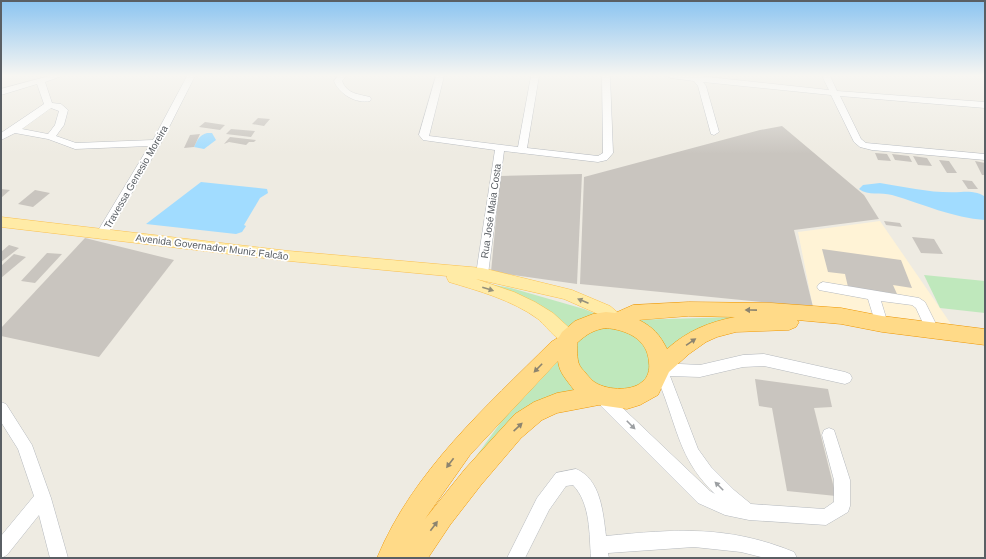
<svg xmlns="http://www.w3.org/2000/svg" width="986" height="559" font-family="Helvetica,sans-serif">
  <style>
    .commercial { fill: #fff3d6 }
    .green { fill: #bfe8bc }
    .water { fill: #a1dcff }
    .building { fill: #c9c5bf }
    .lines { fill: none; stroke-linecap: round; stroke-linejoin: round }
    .minor-casing { stroke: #b5b9be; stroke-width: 1 }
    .major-casing { stroke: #fbc04e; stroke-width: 1 }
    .highway-casing { stroke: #f09700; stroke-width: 1 }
    .minor { fill: #fff; fill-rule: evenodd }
    .major { fill: #ffeba6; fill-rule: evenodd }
    .highway { fill: #ffda88; fill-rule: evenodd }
    .oneway { fill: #94907b }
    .oneway2 { fill: #8c846f }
    .oneway3 { fill: #9c9fa2 }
    .labels { text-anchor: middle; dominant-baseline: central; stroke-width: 3.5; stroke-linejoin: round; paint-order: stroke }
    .street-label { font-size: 10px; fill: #5a5f64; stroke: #fff }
  </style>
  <rect width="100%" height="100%" fill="#eeebe2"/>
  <path class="commercial" d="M 880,221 L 951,324 L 813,307 L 798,232 Z"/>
  <g class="green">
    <path d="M 924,275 L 985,281 L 985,313 L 940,308 Z"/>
    <path d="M 488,284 L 511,288 L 584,309 L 601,316 L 570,331 Z"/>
    <path d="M 735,317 L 666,355 L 632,320 Z"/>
    <path d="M 599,327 L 623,329 L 643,341 L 653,362 L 647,382 L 625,393 L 598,388 L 578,370 L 575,348 L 580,339 Z"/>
    <path d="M 559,360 L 580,394 L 467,469 L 506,415 Z"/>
  </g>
  <g class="water">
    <path d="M 207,133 L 212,133 L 216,140 L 204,149 L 194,147 C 197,141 199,135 207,133 Z"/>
    <path d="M 201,182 L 267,189 L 268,193 L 260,198 L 244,225 L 246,226 L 242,232 L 236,234 L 146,224 Z"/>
    <path d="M 880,183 C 906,187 935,194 961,192 C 968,191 981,192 985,197 L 985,220 C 953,218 923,204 892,195 C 881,192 868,196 859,189 L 863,185 Z"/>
  </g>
  <g class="building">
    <path d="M 258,118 L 270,119 L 264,126 L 252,124 Z"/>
    <path d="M 205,122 L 225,125 L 220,130 L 199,127 Z"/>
    <path d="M 782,126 L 864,195 L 879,219 L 794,230 L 813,307 L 580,284 L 584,177 L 760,130 Z"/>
    <path d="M 231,129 L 255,131 L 251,137 L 226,134 Z"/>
    <path d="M 200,134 L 194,147 L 184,148 L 190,135 Z"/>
    <path d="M 230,137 L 256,140 L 254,142 L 249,142 L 246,145 L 229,142 L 224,144 Z"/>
    <path d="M 875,153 L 887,154 L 891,161 L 878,160 Z"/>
    <path d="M 892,154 L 909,156 L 912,162 L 895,160 Z"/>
    <path d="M 913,156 L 927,158 L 932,166 L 918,165 Z"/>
    <path d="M 939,160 L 949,161 L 957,173 L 947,173 Z"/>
    <path d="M 975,161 L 985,163 L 985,175 L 982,175 Z"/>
    <path d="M 582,174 L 577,284 L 491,272 L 500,176 Z"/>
    <path d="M 962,180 L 972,181 L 978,189 L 968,189 Z"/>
    <path d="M 1,189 L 10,190 L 1,198 Z"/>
    <path d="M 35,190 L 50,193 L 33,207 L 18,204 Z"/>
    <path d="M 884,221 L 900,223 L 902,227 L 886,225 Z"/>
    <path d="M 912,237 L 934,239 L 943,254 L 921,253 Z"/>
    <path d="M 85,238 L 174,260 L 99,357 L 1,336 L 1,328 Z"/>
    <path d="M 9,245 L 19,248 L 1,262 L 1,252 Z"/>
    <path d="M 822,249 L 901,260 L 912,288 L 893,285 L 897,294 L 848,287 L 845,274 L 828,272 Z"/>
    <path d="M 47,253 L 62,254 L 35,283 L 21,281 Z"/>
    <path d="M 14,254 L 26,257 L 1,278 L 1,266 Z"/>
    <path d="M 755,379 L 828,389 L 832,407 L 814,408 L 836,496 L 787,491 L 772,408 L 759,406 Z"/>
  </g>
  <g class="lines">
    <g class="minor-casing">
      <g id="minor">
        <path d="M 49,76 L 62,76 L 45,82 L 52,103 L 61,104 L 68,110 L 64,125 L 56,136 L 76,143 L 153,140 L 187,76 L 195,76 L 161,143 L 106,237 L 98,237 L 96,234 L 149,146 L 75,149 L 48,139 L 15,133 L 1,140 L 1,133 L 44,104 L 37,84 L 1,95 L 1,89 ZM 51,108 L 59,111 L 55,125 L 48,134 L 22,129 Z"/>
        <path d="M 338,76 L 346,76 L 342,81 C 347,94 358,94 370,97 L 371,99 L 370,101 C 356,104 339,94 334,81 Z"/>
        <path d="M 436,76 L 444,76 L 429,136 L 518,147 L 531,76 L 539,76 L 527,148 L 598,156 L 603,153 L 602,76 L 610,76 L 613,153 L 607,160 L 598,162 L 504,151 L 488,274 L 486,277 L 482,278 L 478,277 L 476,274 L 495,150 L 423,140 L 419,135 Z"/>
        <path d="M 667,76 L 699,76 L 829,90 L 822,76 L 830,76 L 837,91 L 985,102 L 985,108 L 840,96 L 861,139 L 866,143 L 985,154 L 985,160 L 872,150 L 860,147 L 854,142 L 831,95 L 703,82 L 706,86 L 719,132 L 714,135 L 711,134 L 698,86 L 694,81 L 671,78 Z"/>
        <path d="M 823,282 L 919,298 L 925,302 L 939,330 L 938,334 L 933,335 L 928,334 L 916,308 L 912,305 L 881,301 L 888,324 L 887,328 L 882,329 L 877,328 L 868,299 L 819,290 L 817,287 L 819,284 Z"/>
        <path d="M 764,354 L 845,372 L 850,374 L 852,378 L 850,382 L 845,384 L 764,366 L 743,367 L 700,377 L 670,376 L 698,449 L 711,467 L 734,490 L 751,504 L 824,509 L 834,502 L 834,480 L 822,435 L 824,430 L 829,428 L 834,430 L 850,480 L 850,506 L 848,512 L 826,525 L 749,520 L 725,515 L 698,503 L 601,406 L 597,396 L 599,391 L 604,390 L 609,391 L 611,397 L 710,491 L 715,494 C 683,463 679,437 665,398 C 662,388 656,378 653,369 L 655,365 L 660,363 L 700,365 L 743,355 Z"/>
        <path d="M 1,402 L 6,404 L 32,445 L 51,498 L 68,558 L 50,558 L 39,515 L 7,555 L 1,558 L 1,536 L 34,496 L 18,449 L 1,422 Z"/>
        <path d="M 576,469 C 601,479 603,513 606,536 C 675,529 728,525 794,552 L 797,558 L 765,558 L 741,552 L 694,547 L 608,553 L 609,558 L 591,558 C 589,534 591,504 573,485 L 566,486 L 549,510 L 525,558 L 507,558 L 537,498 L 556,473 Z"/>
      </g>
    </g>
    <g class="major-casing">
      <path id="major" d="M 1,217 L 289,251 L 482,268 L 572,290 L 610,306 L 622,316 L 624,321 L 622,326 L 616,327 L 610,326 L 598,314 L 564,299 L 476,279 L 514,292 L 535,302 L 553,313 L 575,333 L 577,338 L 575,343 C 573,343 571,345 569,345 C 561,345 545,325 538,319 C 512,300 479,291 449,282 L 447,278 L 447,276 L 289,261 L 1,227 Z"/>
    </g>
    <g class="highway-casing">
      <path id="highway" d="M 689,302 L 771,303 L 841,308 L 882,316 L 985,329 L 985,345 L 882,332 L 841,324 L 797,320 L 799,322 L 796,327 L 789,330 L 736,332 L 717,337 L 706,342 L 689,354 L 669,372 L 658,395 L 640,405 L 627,409 L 599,405 L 557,413 L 542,420 L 521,438 L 481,485 L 450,525 L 428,558 L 377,558 C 413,471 486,407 551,342 L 559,337 L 562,332 L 575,321 L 593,314 L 606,312 L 615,313 L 633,305 ZM 689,316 L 735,317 C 709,322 687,331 667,349 C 660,335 653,327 639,320 ZM 606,328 C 627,330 648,339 649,363 C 650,369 648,378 642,382 C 631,392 604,390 593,381 C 590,378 587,375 585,372 C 583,370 580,367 579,364 C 577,359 577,349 577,343 C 587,334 593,330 606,328 ZM 558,361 C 559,373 567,380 574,390 L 557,393 L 534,402 L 515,414 L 465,469 L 425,519 L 470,455 Z"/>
    </g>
    <use href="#minor" class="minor"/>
    <use href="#major" class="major"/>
    <use href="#highway" class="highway"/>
  </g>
  <defs><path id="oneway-solid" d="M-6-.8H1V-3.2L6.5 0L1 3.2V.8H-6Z"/></defs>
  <g class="oneway">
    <use href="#oneway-solid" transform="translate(488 289) rotate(17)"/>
    <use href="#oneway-solid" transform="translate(583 301) rotate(-157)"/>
  </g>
  <g class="oneway2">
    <use href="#oneway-solid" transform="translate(751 310) rotate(-179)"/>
    <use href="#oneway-solid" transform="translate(691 342) rotate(-34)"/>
    <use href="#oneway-solid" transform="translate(538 368) rotate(134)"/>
    <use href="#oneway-solid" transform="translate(518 427) rotate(-43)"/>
    <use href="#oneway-solid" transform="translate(450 463) rotate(127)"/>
    <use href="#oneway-solid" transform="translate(434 526) rotate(-53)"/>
  </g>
  <g class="oneway3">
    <use href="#oneway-solid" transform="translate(631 425) rotate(45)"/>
    <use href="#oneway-solid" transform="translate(719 486) rotate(-135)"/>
  </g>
  <linearGradient id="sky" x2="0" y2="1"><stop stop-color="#8bc4f1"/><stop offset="0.49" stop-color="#f7f6f2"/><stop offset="1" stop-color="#f7f6f2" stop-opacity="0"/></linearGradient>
  <rect width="986" height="154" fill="url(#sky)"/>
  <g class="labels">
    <g class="street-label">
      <text transform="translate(136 177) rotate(-60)">Travessa Genesio Moreira</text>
      <text transform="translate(491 211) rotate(-82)">Rua José Maia Costa</text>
      <text transform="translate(212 247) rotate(7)">Avenida Governador Muniz Falcão</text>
    </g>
  </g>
  <rect width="986" height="559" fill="none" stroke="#5a5f64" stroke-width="4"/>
</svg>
